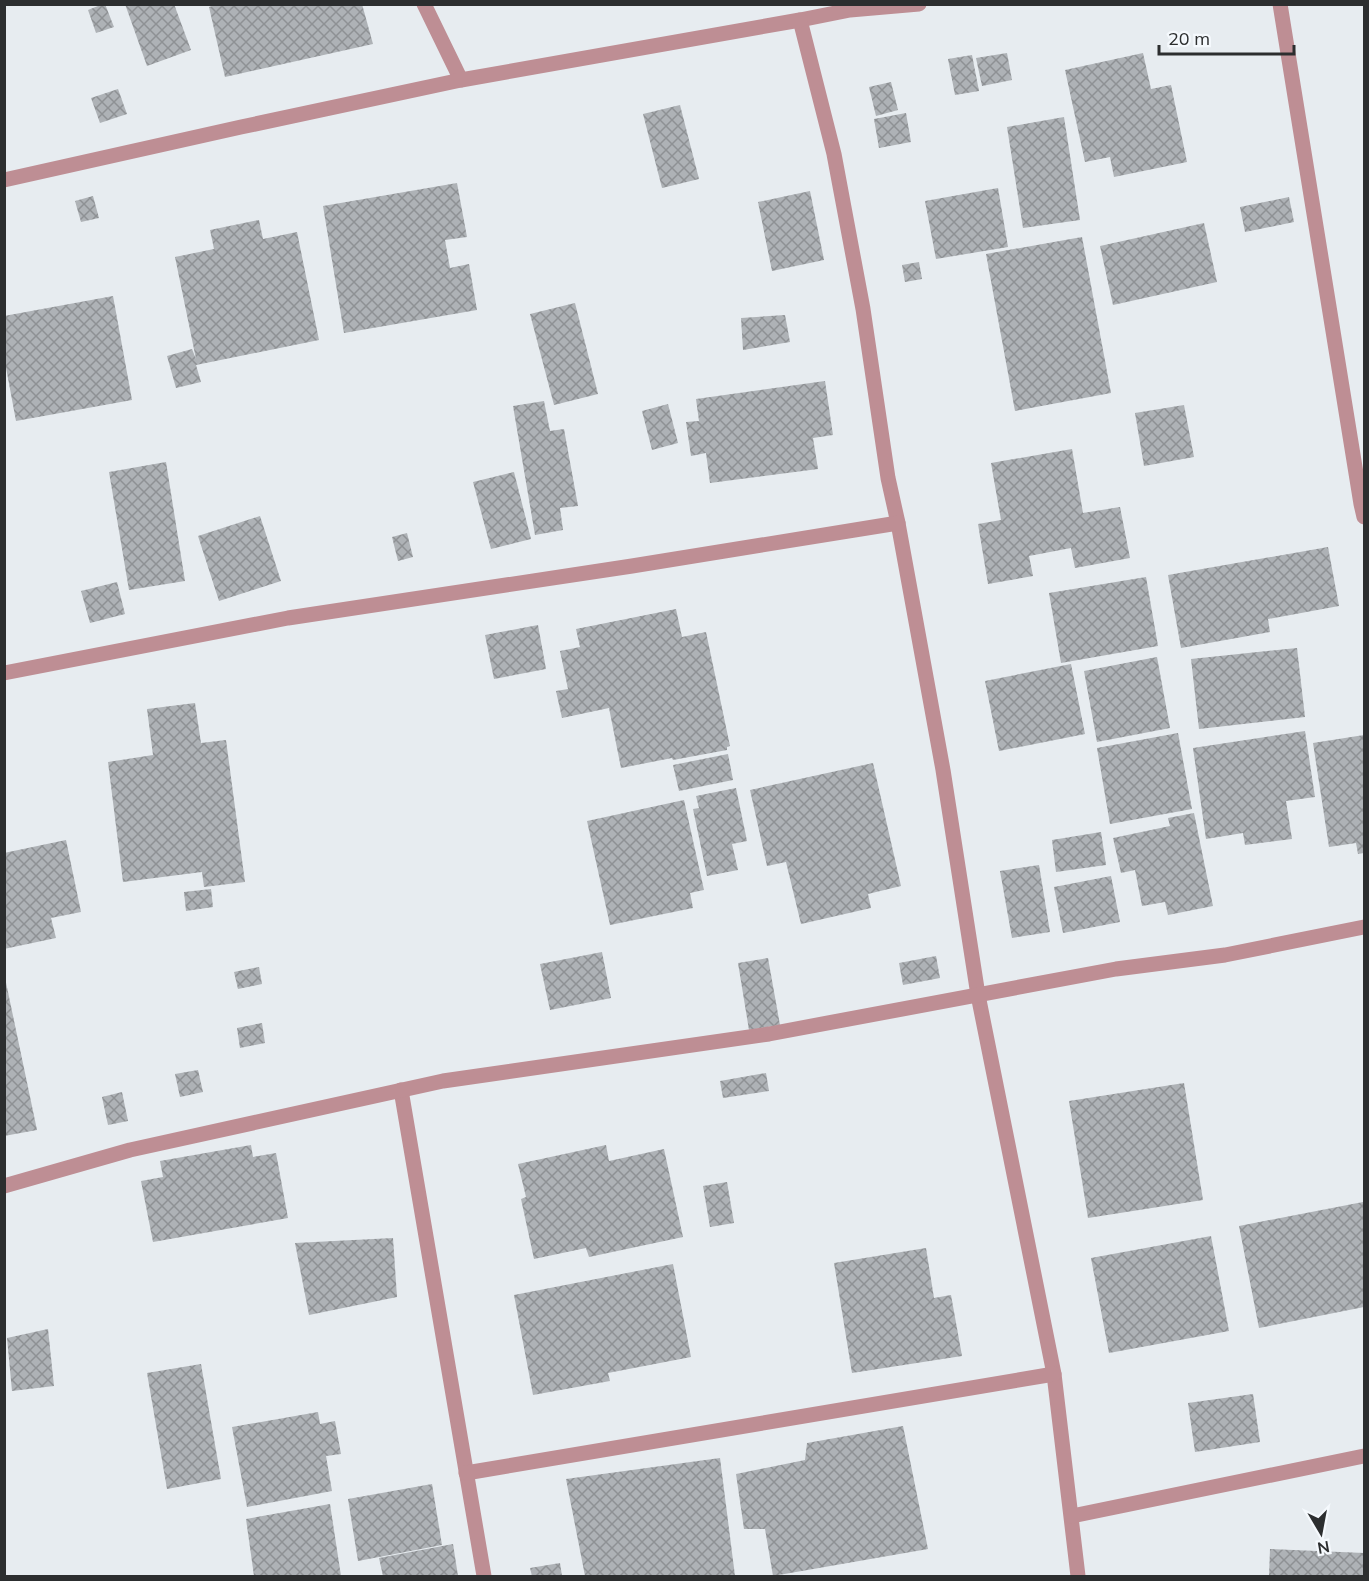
<svg xmlns="http://www.w3.org/2000/svg" width="1369" height="1581" font-family="Mulish,sans-serif">
  <style>
    .building { fill: url(#building-cross-hatch) }
    .lines { fill: none; stroke-linecap: round; stroke-linejoin: round }
    .street { stroke: #be8e94; stroke-width: 15 }
  </style>
  <defs>
    <pattern id="building-cross-hatch" width="8" height="8" patternUnits="userSpaceOnUse" patternTransform="scale(1.5)"><rect width="8" height="8" fill="#aeb2b6"/><path d="M0 0l8 8M0 8l8-8" fill="none" stroke="#8e9194"/></pattern>
  </defs>
  <rect width="100%" height="100%" fill="#e7ecf0"/>
  <g class="building">
    <path d="M 103,4 L 105,4 L 114,27 L 96,33 L 88,10 Z"/>
    <path d="M 125,4 L 174,4 L 191,50 L 147,66 Z"/>
    <path d="M 219,4 L 362,4 L 373,44 L 225,77 L 209,7 Z"/>
    <path d="M 1007,53 L 1012,80 L 982,86 L 976,58 Z"/>
    <path d="M 1143,53 L 1151,89 L 1171,85 L 1187,162 L 1114,177 L 1110,157 L 1085,162 L 1065,70 Z"/>
    <path d="M 972,55 L 979,91 L 955,95 L 948,59 Z"/>
    <path d="M 891,82 L 898,110 L 876,116 L 869,87 Z"/>
    <path d="M 118,89 L 127,114 L 100,123 L 91,98 Z"/>
    <path d="M 680,105 L 699,179 L 662,188 L 643,114 Z"/>
    <path d="M 906,113 L 911,142 L 879,148 L 874,119 Z"/>
    <path d="M 1064,117 L 1080,220 L 1023,228 L 1007,127 Z"/>
    <path d="M 457,183 L 467,237 L 445,240 L 450,268 L 469,264 L 477,310 L 344,333 L 323,206 Z"/>
    <path d="M 998,188 L 1008,247 L 936,259 L 925,201 Z"/>
    <path d="M 810,191 L 824,260 L 772,271 L 758,202 Z"/>
    <path d="M 93,196 L 99,218 L 81,222 L 75,201 Z"/>
    <path d="M 1289,197 L 1294,222 L 1245,232 L 1240,207 Z"/>
    <path d="M 259,220 L 263,239 L 297,232 L 319,340 L 196,365 L 201,382 L 176,388 L 167,356 L 192,349 L 196,359 L 175,257 L 214,249 L 210,230 Z"/>
    <path d="M 1204,223 L 1217,282 L 1113,305 L 1100,246 Z"/>
    <path d="M 1082,237 L 1111,393 L 1015,411 L 986,254 Z"/>
    <path d="M 919,262 L 922,279 L 905,282 L 902,265 Z"/>
    <path d="M 113,296 L 132,400 L 16,421 L 4,357 L 4,316 Z"/>
    <path d="M 575,303 L 598,394 L 554,405 L 530,314 Z"/>
    <path d="M 785,315 L 790,342 L 743,350 L 741,318 Z"/>
    <path d="M 825,381 L 833,435 L 813,438 L 818,469 L 710,483 L 706,453 L 691,456 L 686,422 L 699,421 L 696,399 Z"/>
    <path d="M 544,401 L 550,431 L 564,429 L 578,506 L 560,508 L 563,530 L 535,535 L 513,406 Z"/>
    <path d="M 668,404 L 678,443 L 652,450 L 642,411 Z"/>
    <path d="M 1184,405 L 1194,457 L 1144,466 L 1135,413 Z"/>
    <path d="M 1072,449 L 1083,513 L 1120,507 L 1130,558 L 1075,568 L 1071,548 L 1029,556 L 1033,576 L 988,584 L 978,524 L 1001,520 L 991,463 Z"/>
    <path d="M 166,462 L 185,581 L 129,590 L 109,472 Z"/>
    <path d="M 514,472 L 531,539 L 491,549 L 473,482 Z"/>
    <path d="M 260,516 L 281,581 L 219,601 L 198,536 Z"/>
    <path d="M 407,533 L 413,557 L 398,561 L 392,537 Z"/>
    <path d="M 1328,547 L 1339,606 L 1268,619 L 1270,632 L 1181,648 L 1168,575 Z"/>
    <path d="M 1146,577 L 1158,646 L 1061,663 L 1049,593 Z"/>
    <path d="M 117,582 L 125,614 L 90,623 L 81,591 Z"/>
    <path d="M 676,609 L 682,637 L 706,632 L 730,746 L 727,747 L 727,750 L 673,760 L 672,758 L 621,768 L 609,708 L 562,718 L 556,691 L 568,689 L 560,651 L 580,647 L 576,629 Z"/>
    <path d="M 538,625 L 546,669 L 494,679 L 485,635 Z"/>
    <path d="M 1297,648 L 1305,717 L 1199,729 L 1191,659 Z"/>
    <path d="M 1157,657 L 1170,728 L 1097,742 L 1084,671 Z"/>
    <path d="M 1071,664 L 1085,734 L 999,751 L 985,681 Z"/>
    <path d="M 195,703 L 201,743 L 226,740 L 245,882 L 204,887 L 202,872 L 123,882 L 108,762 L 153,755 L 147,709 Z"/>
    <path d="M 1305,731 L 1315,797 L 1286,801 L 1292,839 L 1245,845 L 1243,833 L 1206,839 L 1193,748 Z"/>
    <path d="M 1178,733 L 1192,809 L 1110,824 L 1097,748 Z"/>
    <path d="M 1364,735 L 1364,853 L 1358,854 L 1356,843 L 1329,847 L 1313,743 Z"/>
    <path d="M 728,754 L 733,780 L 679,791 L 673,765 Z"/>
    <path d="M 873,763 L 901,886 L 868,894 L 871,908 L 801,924 L 786,862 L 767,866 L 750,790 Z"/>
    <path d="M 736,788 L 747,841 L 732,844 L 738,870 L 707,876 L 693,809 L 699,808 L 696,796 Z"/>
    <path d="M 684,800 L 704,890 L 690,893 L 693,908 L 610,925 L 587,821 Z"/>
    <path d="M 1194,813 L 1213,906 L 1168,915 L 1165,902 L 1142,906 L 1135,870 L 1121,873 L 1113,838 L 1170,826 L 1168,818 Z"/>
    <path d="M 1101,832 L 1106,865 L 1056,872 L 1052,840 Z"/>
    <path d="M 66,840 L 81,912 L 51,918 L 56,938 L 4,949 L 4,853 Z"/>
    <path d="M 1039,865 L 1050,932 L 1012,938 L 1000,871 Z"/>
    <path d="M 1111,876 L 1120,922 L 1063,933 L 1054,887 Z"/>
    <path d="M 211,889 L 213,907 L 186,911 L 184,892 Z"/>
    <path d="M 602,952 L 611,998 L 550,1010 L 540,964 Z"/>
    <path d="M 936,956 L 940,978 L 903,985 L 899,963 Z"/>
    <path d="M 768,958 L 780,1025 L 749,1030 L 738,963 Z"/>
    <path d="M 259,967 L 262,984 L 238,989 L 234,972 Z"/>
    <path d="M 4,973 L 37,1130 L 4,1136 Z"/>
    <path d="M 262,1023 L 265,1043 L 240,1048 L 237,1028 Z"/>
    <path d="M 198,1070 L 203,1092 L 180,1097 L 175,1074 Z"/>
    <path d="M 766,1073 L 769,1091 L 723,1098 L 720,1081 Z"/>
    <path d="M 1184,1083 L 1203,1200 L 1088,1218 L 1069,1101 Z"/>
    <path d="M 122,1092 L 128,1121 L 108,1125 L 102,1097 Z"/>
    <path d="M 251,1145 L 253,1157 L 276,1153 L 288,1218 L 153,1242 L 141,1181 L 163,1177 L 160,1161 Z"/>
    <path d="M 606,1145 L 609,1161 L 664,1149 L 683,1237 L 589,1257 L 586,1248 L 534,1259 L 521,1199 L 526,1197 L 518,1164 Z"/>
    <path d="M 727,1182 L 734,1223 L 710,1227 L 703,1186 Z"/>
    <path d="M 1363,1202 L 1364,1210 L 1364,1307 L 1259,1328 L 1239,1226 Z"/>
    <path d="M 1211,1236 L 1229,1331 L 1109,1353 L 1091,1258 Z"/>
    <path d="M 393,1238 L 397,1297 L 309,1315 L 295,1243 Z"/>
    <path d="M 926,1248 L 934,1298 L 951,1295 L 962,1356 L 852,1373 L 834,1263 Z"/>
    <path d="M 673,1264 L 691,1357 L 608,1373 L 610,1381 L 533,1395 L 514,1295 Z"/>
    <path d="M 48,1329 L 54,1386 L 12,1391 L 7,1338 Z"/>
    <path d="M 201,1364 L 221,1479 L 167,1489 L 147,1373 Z"/>
    <path d="M 1253,1394 L 1260,1442 L 1195,1452 L 1188,1403 Z"/>
    <path d="M 318,1412 L 320,1424 L 335,1421 L 341,1454 L 326,1456 L 332,1491 L 247,1507 L 232,1427 Z"/>
    <path d="M 903,1426 L 928,1549 L 773,1576 L 765,1529 L 744,1529 L 736,1474 L 805,1460 L 807,1443 Z"/>
    <path d="M 720,1458 L 735,1576 L 585,1576 L 566,1479 Z"/>
    <path d="M 432,1484 L 442,1545 L 358,1561 L 348,1499 Z"/>
    <path d="M 330,1504 L 341,1576 L 254,1576 L 246,1519 Z"/>
    <path d="M 453,1544 L 458,1576 L 383,1576 L 379,1558 Z"/>
    <path d="M 1270,1549 L 1364,1553 L 1364,1576 L 1269,1576 Z"/>
    <path d="M 560,1563 L 562,1576 L 532,1576 L 530,1568 Z"/>
  </g>
  <g class="lines">
    <g class="street">
      <path d="M 424,4 L 461,80"/>
      <path d="M 919,4 L 850,10 L 800,20 L 834,154 L 863,309 L 888,478 L 898,523 L 943,770 L 978,995 L 1054,1374 L 1078,1576"/>
      <path d="M 1280,4 L 1361,504 L 1364,517"/>
      <path d="M 4,180 L 241,127 L 461,80 L 800,20"/>
      <path d="M 4,673 L 288,618 L 632,566 L 898,523"/>
      <path d="M 401,1090 L 484,1576"/>
      <path d="M 4,1186 L 130,1150 L 443,1081 L 769,1034 L 1116,969 L 1225,955 L 1364,927"/>
      <path d="M 466,1473 L 1054,1374"/>
      <path d="M 1072,1516 L 1364,1456"/>
    </g>
  </g>
  <rect width="1369" height="1581" fill="none" stroke="#2c2e2f" stroke-width="12"/>
  <g transform="translate(1321 1533) rotate(170)" stroke="#f5f9fd" stroke-width="4.5" paint-order="stroke">
  <path d="M0-4.5L10 22L0 15L-10 22Z" fill="#2c2e2f"/>
  <text y="-9" font-size="16" font-weight="bold" text-anchor="middle" fill="#2c2e2f">N</text>
  </g>
  <path d="M1159 45v9h135v-9" fill="none" stroke="#2c2e2f" stroke-width="3"/>
  <text x="1168" y="45" font-size="18" fill="#2c2e2f" stroke="#f5f9fd" stroke-width="4.5" paint-order="stroke">20 m</text>
</svg>
